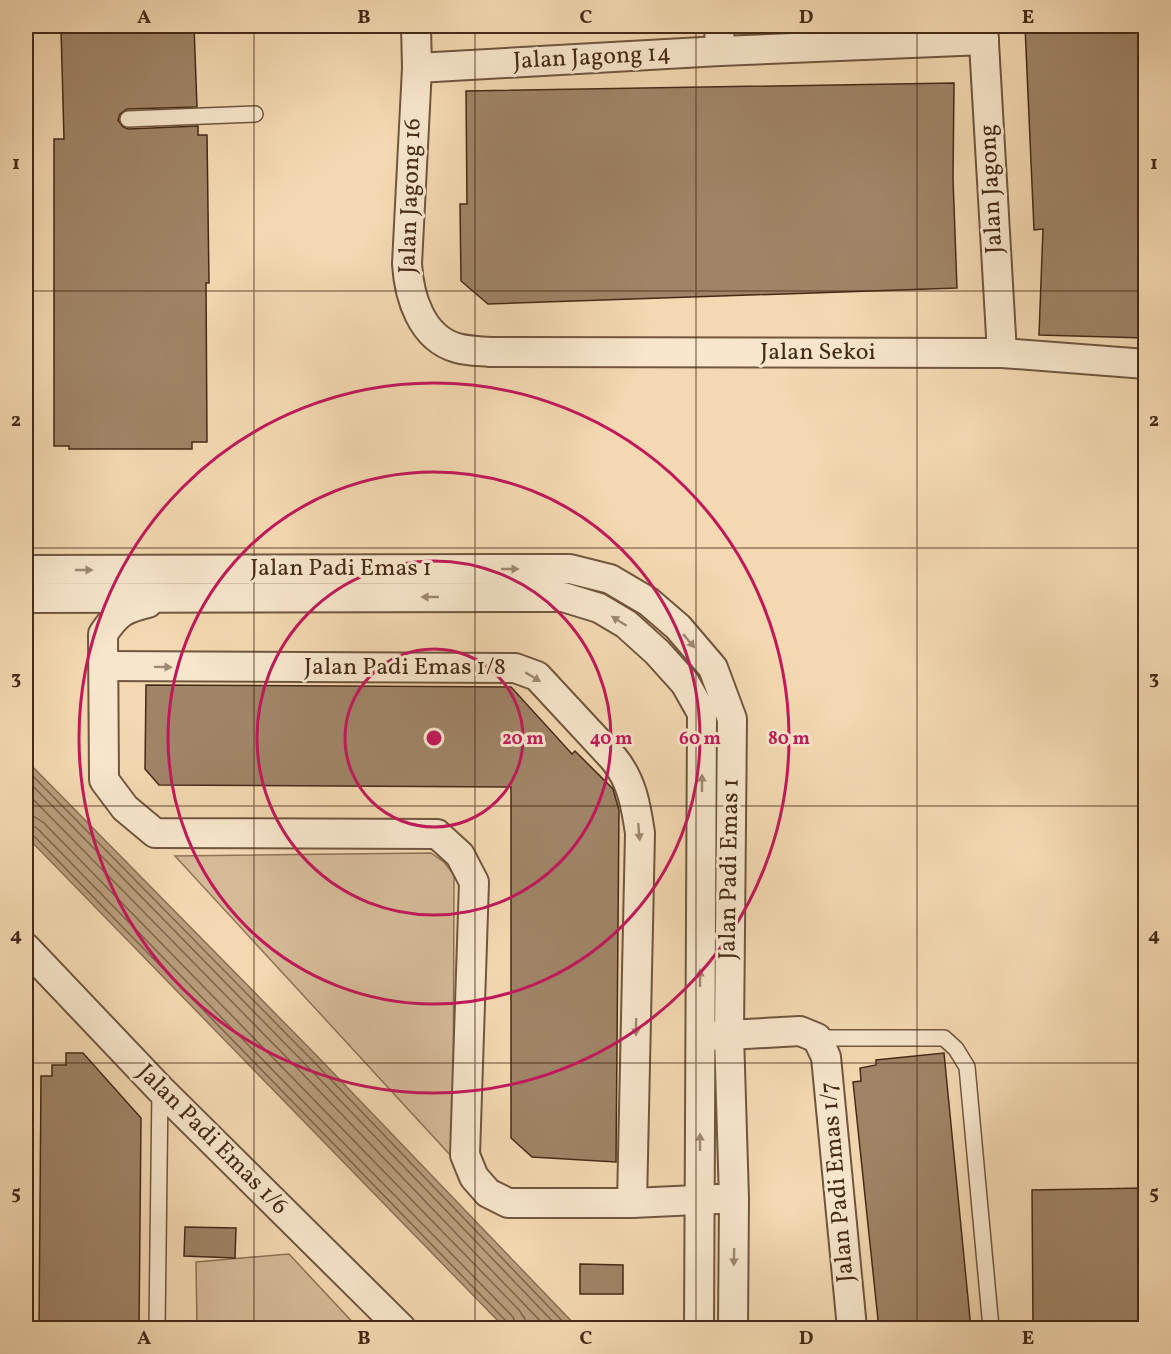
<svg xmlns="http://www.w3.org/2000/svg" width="1171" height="1354" font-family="Vollkorn,serif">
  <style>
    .green { fill: #d5ba97; stroke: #8d7256; stroke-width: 1.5 }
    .water { fill: #b89d7c; stroke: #8a6f53; stroke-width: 1.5 }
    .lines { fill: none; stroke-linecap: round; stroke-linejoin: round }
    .shore { stroke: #7e6449; stroke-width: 1.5 }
    .building { fill: #9f8467; stroke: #452a16; stroke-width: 1.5 }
    .service-casing { stroke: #70563d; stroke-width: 18 }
    .minor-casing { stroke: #70563d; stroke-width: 32 }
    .service { stroke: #f7e6cc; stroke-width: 15 }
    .minor { stroke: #f7e6cc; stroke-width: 28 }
    .oneway { fill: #9e8871 }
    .grid { fill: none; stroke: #452a16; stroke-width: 1.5; stroke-opacity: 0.55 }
    .ring { fill: none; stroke: #c2185b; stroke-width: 3 }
    .labels { text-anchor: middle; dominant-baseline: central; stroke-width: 6; stroke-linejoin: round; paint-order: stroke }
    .street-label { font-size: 24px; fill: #452a16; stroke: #f7e6cc }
    .centre { fill: #c2185b; stroke: #f7e6cc; stroke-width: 3 }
    .ring-label { font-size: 18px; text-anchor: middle; font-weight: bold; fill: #c2185b; stroke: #f7e6cc; stroke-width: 6; stroke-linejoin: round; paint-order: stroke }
    .neatline { fill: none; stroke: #452a16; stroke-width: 2 }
    .grid-label { font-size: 20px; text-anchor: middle; font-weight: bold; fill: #452a16 }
  </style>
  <rect width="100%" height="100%" fill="#f3d8b1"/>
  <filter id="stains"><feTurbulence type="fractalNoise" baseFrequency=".00333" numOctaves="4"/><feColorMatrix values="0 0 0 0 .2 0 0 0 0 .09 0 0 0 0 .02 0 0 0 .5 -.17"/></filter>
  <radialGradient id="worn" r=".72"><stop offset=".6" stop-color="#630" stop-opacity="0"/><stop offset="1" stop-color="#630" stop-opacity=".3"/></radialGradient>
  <g class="green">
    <path d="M 431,853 L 444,862 L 454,875 L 453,1158 L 175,856 Z"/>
    <path d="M 289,1254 L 358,1328 L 197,1328 L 196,1262 Z"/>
  </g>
  <path class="water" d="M 26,760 L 318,1057 L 578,1328 L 505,1328 L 26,836 Z"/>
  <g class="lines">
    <g class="shore">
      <path d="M 26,769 L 314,1062 L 569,1328"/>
      <path d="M 26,779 L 308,1067 L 559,1328"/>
      <path d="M 26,792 L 302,1073 L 547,1328"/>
      <path d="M 26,815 L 35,817 L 44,823 L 519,1310 L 525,1319 L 526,1328"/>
      <path d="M 26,824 L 32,825 L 38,829 L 513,1317 L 517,1328"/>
      <path d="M 26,832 L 32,834 L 507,1322 L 509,1328"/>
    </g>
  </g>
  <g class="building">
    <path d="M 157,26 L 194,26 L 197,107 L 127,109 L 120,114 L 118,120 L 123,127 L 128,129 L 198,126 L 198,135 L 207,135 L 209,283 L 206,283 L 207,442 L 192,442 L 192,449 L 69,449 L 69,446 L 54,446 L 54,139 L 64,139 L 61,29 Z"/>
    <path d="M 1025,26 L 1146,26 L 1146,338 L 1039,335 L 1043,229 L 1034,230 Z"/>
    <path d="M 954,83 L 953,179 L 957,288 L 488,304 L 461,281 L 460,204 L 467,204 L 466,91 Z"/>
    <path d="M 146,685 L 511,687 L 572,754 L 575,751 L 613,789 L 619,810 L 616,1162 L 532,1157 L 511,1138 L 511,787 L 159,785 L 145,769 Z"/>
    <path d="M 66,1053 L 83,1053 L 141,1118 L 139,1329 L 39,1329 L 41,1076 L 52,1076 L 52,1065 L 66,1065 Z"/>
    <path d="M 944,1053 L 971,1329 L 879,1329 L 853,1082 L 861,1081 L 860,1068 L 876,1065 L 876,1060 Z"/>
    <path d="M 1146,1188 L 1146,1329 L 1033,1329 L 1032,1190 Z"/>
    <path d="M 185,1227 L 236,1228 L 235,1258 L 184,1256 Z"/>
    <path d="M 580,1264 L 623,1265 L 623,1294 L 580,1294 Z"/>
  </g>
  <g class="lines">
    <g class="service-casing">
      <g id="service">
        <path d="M 128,119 L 255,114"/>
        <path d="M 817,1038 L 944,1038 L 956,1049 L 967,1067 L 991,1328"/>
        <path d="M 157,1328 L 160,1089"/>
      </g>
    </g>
    <g class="minor-casing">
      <g id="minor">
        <path d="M 416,26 L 417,68 L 407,264 C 409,296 421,338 457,348 C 467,351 479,351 490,352 L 1002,353 L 1146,364"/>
        <path d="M 719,26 L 720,51"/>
        <path d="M 983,26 L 1002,353"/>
        <path d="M 417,68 L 720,51 L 984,40"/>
        <path d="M 26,570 L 570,569 L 610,579 L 649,602 L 678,627 L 713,668 L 732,719 L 729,1035 L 734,1199 L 733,1328"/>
        <path d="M 26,598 L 563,597 L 599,608 L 626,624 L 657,652 L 685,683 L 702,713 L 699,1328"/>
        <path d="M 148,603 C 123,609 117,613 103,634 L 104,780 L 125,808 L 155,833 L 437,834 L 460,855 L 474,882 L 465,1155 L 474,1177 L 488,1193 L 508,1203 L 632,1203 L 718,1199"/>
        <path d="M 104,666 L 515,668 L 537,676 L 614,759 C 632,781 636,806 640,833 L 632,1203"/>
        <path d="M 26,948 L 160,1089 L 401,1328"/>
        <path d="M 711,1036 L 800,1031 L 817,1038 L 826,1057 L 852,1328"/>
      </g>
    </g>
    <use href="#service" class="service"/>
    <use href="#minor" class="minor"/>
  </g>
  <defs><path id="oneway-solid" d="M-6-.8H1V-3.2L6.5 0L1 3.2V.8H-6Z" transform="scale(1.5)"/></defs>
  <g class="oneway">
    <use href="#oneway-solid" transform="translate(510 569)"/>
    <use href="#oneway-solid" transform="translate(84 570)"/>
    <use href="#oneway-solid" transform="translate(430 597) rotate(180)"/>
    <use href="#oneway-solid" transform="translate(619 621) rotate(-148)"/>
    <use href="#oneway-solid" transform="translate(689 641) rotate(50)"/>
    <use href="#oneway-solid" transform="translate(163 667) rotate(1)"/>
    <use href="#oneway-solid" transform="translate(533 677) rotate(31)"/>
    <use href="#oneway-solid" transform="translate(702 783) rotate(-90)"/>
    <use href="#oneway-solid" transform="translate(639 832) rotate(85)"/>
    <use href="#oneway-solid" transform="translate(700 978) rotate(-90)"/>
    <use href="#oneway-solid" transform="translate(636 1027) rotate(91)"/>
    <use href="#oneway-solid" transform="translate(700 1142) rotate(-90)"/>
    <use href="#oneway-solid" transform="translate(734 1257) rotate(91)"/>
  </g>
  <path class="grid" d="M 254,26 L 254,1328M 475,26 L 475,1328M 696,26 L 696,1328M 917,26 L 917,1328M 26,291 L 1146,291M 26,548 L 1146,548M 26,806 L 1146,806M 26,1063 L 1146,1063"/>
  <g class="ring">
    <circle cx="434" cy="738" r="89"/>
    <circle cx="434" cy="738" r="177"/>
    <circle cx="434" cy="738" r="266"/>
    <circle cx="434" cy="738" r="355"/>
  </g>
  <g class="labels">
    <g class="street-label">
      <text transform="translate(592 58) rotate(-3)">Jalan Jagong 14</text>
      <text transform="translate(992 189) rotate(-93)">Jalan Jagong</text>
      <text transform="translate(411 196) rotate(-88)">Jalan Jagong 16</text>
      <text x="818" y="353">Jalan Sekoi</text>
      <text x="341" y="569">Jalan Padi Emas 1</text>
      <text x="405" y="668">Jalan Padi Emas 1/8</text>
      <text transform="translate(730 869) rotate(-89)">Jalan Padi Emas 1</text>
      <text transform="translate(212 1140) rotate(45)">Jalan Padi Emas 1/6</text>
      <text transform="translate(838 1182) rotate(-95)">Jalan Padi Emas 1/7</text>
    </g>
  </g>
  <circle cx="434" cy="738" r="9" class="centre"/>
  <g class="ring-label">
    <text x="523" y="744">20 m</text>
    <text x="611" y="744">40 m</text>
    <text x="700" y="744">60 m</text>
    <text x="789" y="744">80 m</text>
  </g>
  <rect width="1171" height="1354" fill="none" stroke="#f3d8b1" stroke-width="66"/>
  <rect x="33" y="33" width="1105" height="1288" class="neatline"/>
  <g class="grid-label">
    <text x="144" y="23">A</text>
    <text x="364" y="23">B</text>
    <text x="586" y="23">C</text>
    <text x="806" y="23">D</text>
    <text x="1028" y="23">E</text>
    <text x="16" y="169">1</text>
    <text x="1154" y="169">1</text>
    <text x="16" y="426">2</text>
    <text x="1154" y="426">2</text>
    <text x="16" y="684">3</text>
    <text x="1154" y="684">3</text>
    <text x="16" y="941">4</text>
    <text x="1154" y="941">4</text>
    <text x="16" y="1199">5</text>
    <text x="1154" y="1199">5</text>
    <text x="144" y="1344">A</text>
    <text x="364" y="1344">B</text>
    <text x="586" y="1344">C</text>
    <text x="806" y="1344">D</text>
    <text x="1028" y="1344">E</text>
  </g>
  <rect width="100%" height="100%" filter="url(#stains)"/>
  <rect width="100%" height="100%" fill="url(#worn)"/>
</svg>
